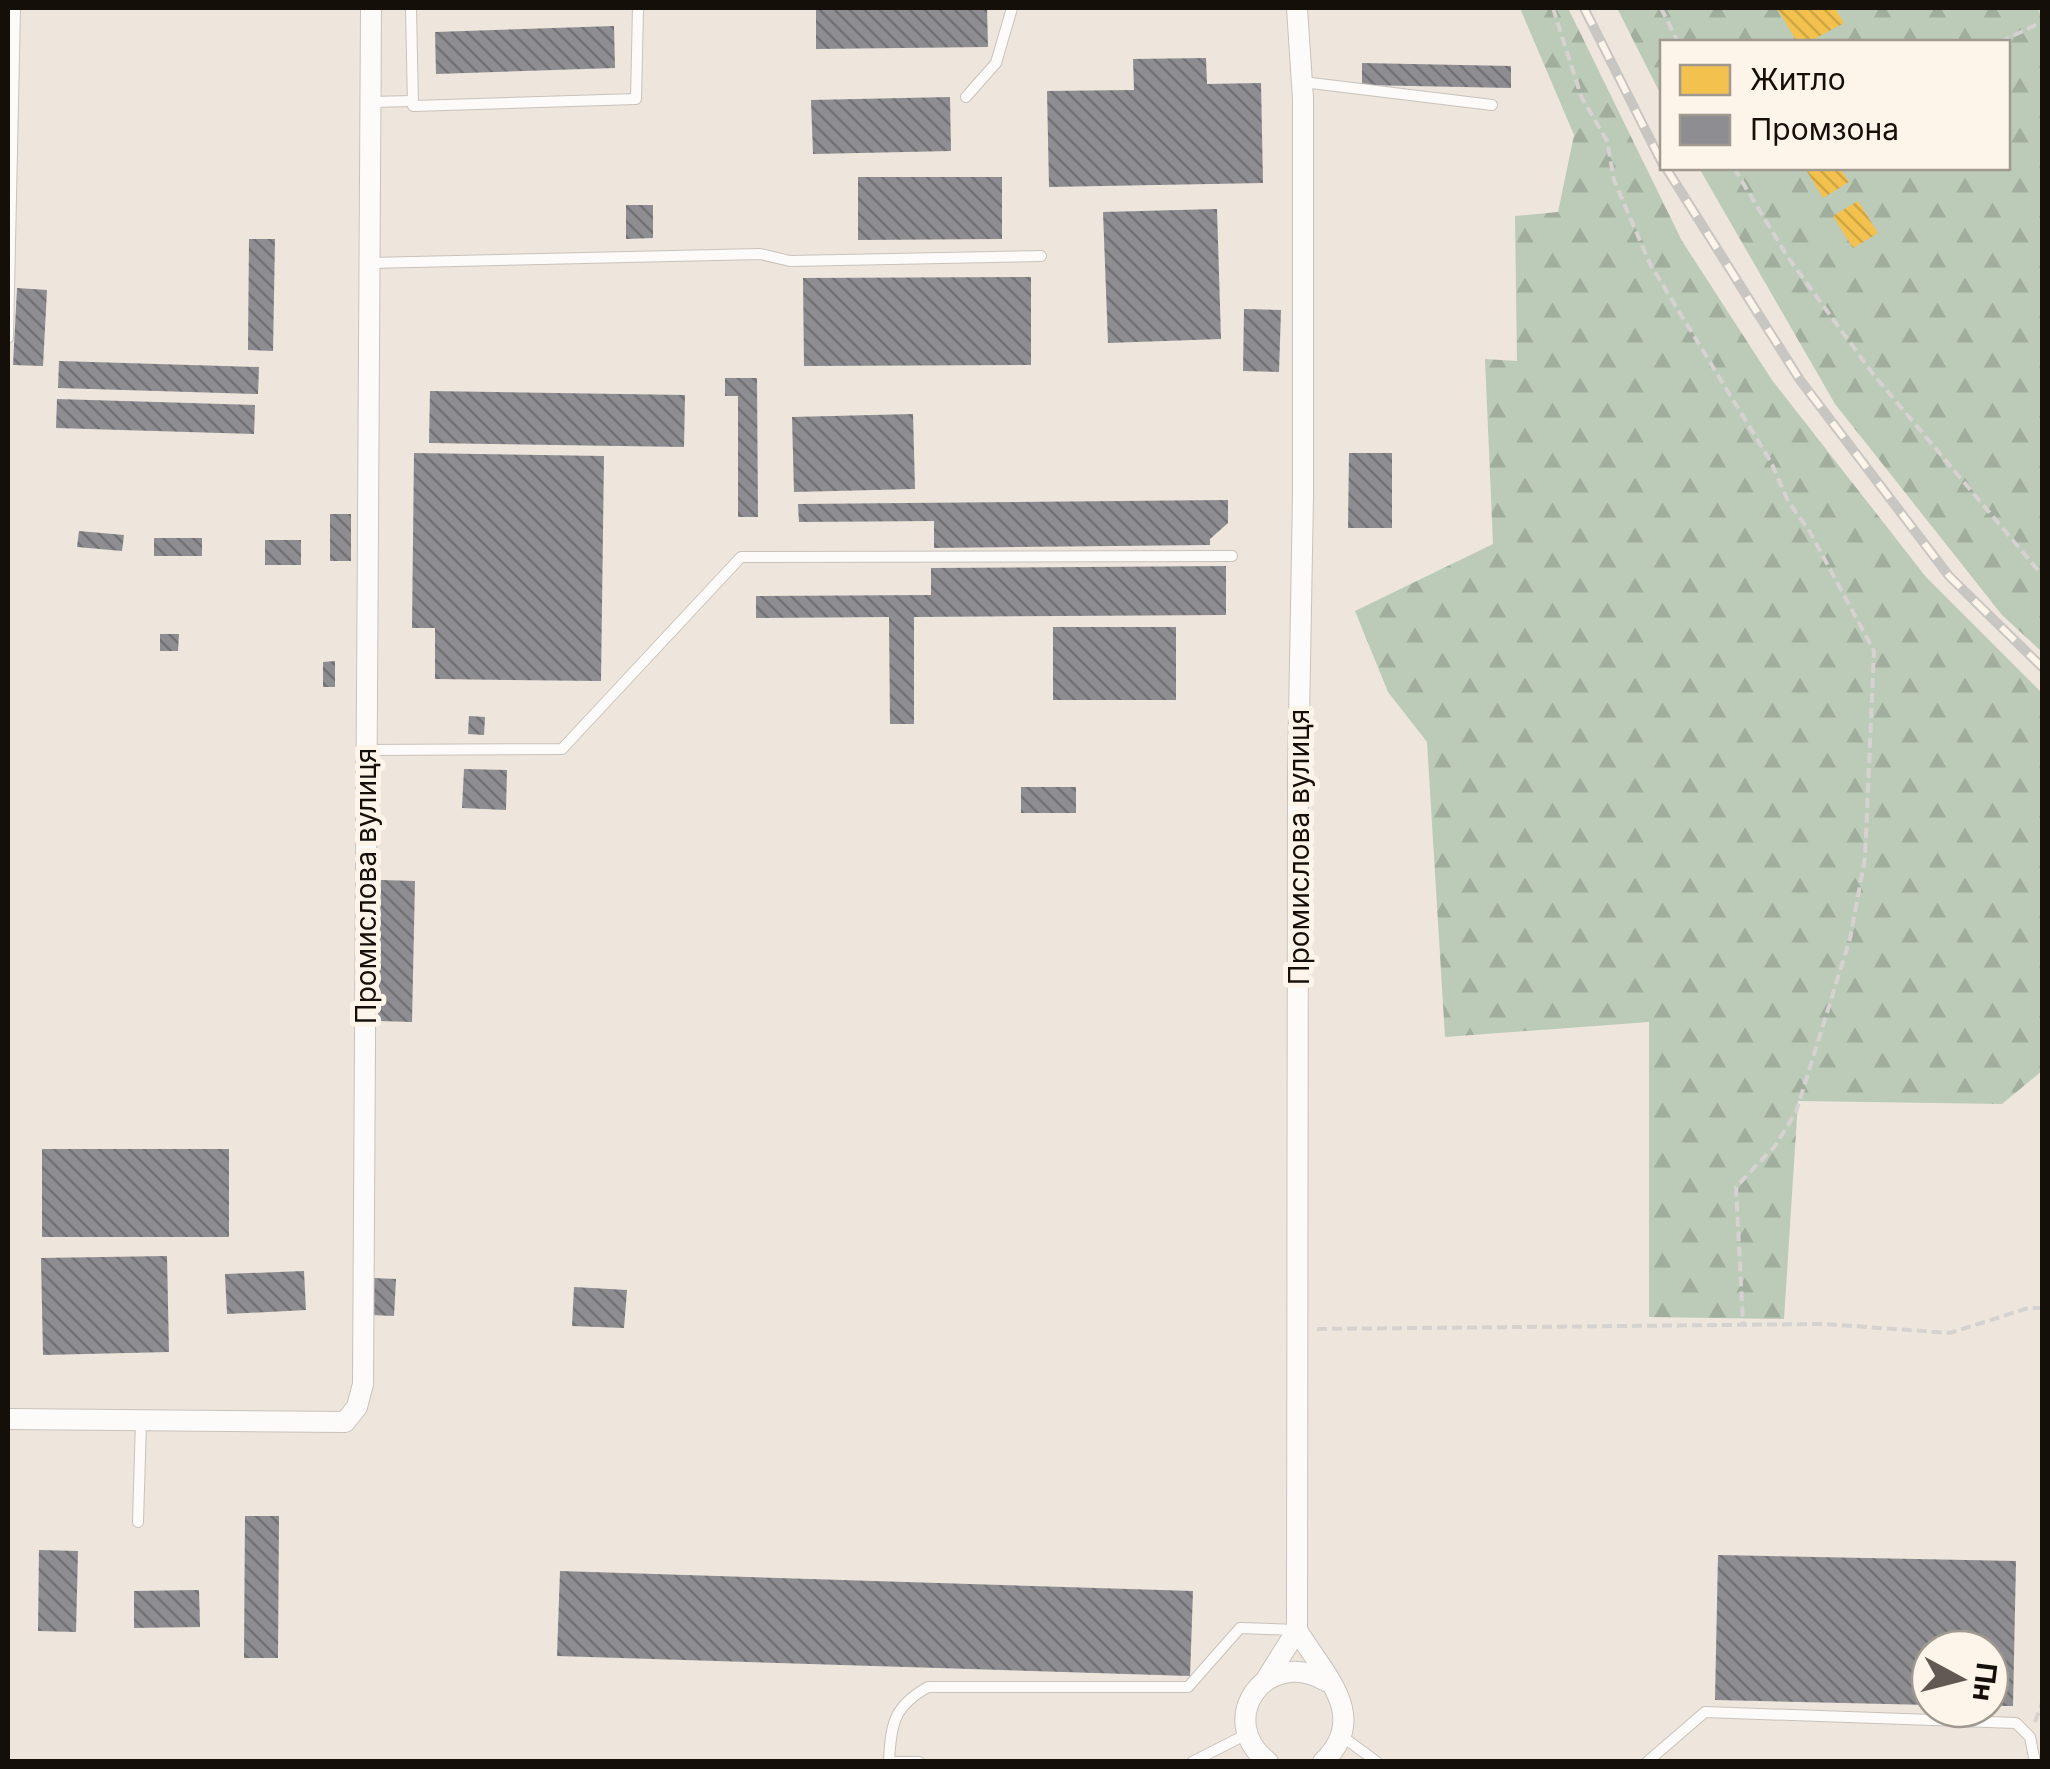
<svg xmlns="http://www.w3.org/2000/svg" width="2050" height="1769" font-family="Inter,sans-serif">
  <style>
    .forest { fill: url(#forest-firs) }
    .homes { fill: url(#homes-back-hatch) }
    .industry { fill: url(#industry-back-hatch) }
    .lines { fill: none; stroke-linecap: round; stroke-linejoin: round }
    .service-casing { stroke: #c9c2bb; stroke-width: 12 }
    .minor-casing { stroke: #c9c2bb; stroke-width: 22 }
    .path { stroke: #d5d2d0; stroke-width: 4; stroke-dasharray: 10 5; stroke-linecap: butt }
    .service { stroke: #fcfbfa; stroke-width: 10 }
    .minor { stroke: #fcfbfa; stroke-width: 20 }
    .rail-casing { stroke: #c8c6c3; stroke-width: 10 }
    .rail { stroke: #fef5ea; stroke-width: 6; stroke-dasharray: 19; stroke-linecap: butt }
    .labels { text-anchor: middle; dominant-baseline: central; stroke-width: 10; stroke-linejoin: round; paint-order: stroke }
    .street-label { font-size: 28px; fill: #140f09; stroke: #fef5ea }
  </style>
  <defs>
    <pattern id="forest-firs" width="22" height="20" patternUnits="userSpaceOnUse" patternTransform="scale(2.5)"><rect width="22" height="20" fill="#bccbb8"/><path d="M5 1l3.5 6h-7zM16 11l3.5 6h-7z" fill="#a1ad9d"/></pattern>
    <pattern id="homes-back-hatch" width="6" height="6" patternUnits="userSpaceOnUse" patternTransform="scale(2.5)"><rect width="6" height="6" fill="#f2c14e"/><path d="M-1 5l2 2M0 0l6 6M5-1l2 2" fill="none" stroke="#cfa543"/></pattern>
    <pattern id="industry-back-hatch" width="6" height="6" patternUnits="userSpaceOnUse" patternTransform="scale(2.5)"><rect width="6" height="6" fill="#8d8d92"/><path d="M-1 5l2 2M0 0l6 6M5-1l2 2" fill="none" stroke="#727275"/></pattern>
  </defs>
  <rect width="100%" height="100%" fill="#eee5dc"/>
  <g class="forest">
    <path d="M 1520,8 L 1568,8 L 1682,241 L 1772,380 L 1926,577 L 2042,693 L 2042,1071 L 2002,1104 L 1798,1101 L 1784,1319 L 1649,1317 L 1649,1022 L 1445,1037 L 1427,742 L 1388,692 L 1355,611 L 1493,544 L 1485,359 L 1517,361 L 1515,216 L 1558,212 L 1574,135 Z"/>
    <path d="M 1617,8 L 2042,8 L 2042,652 L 2002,615 L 1835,404 L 1699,168 L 2008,168 L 2008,42 L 1662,42 L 1662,97 Z"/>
  </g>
  <g class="homes">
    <path d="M 1777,8 L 1835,8 L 1844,23 L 1809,42 L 1797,42 Z"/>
    <path d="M 1805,168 L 1840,168 L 1849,182 L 1823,198 Z"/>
    <path d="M 1858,201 L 1878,233 L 1853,248 L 1833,216 Z"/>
  </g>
  <g class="industry">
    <path d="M 816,8 L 987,8 L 988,47 L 816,49 Z"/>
    <path d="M 614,26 L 615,68 L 436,74 L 435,32 Z"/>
    <path d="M 1206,58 L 1207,84 L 1261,83 L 1263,183 L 1049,187 L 1047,91 L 1134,90 L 1133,59 Z"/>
    <path d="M 1362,63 L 1511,66 L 1511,88 L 1362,85 Z"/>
    <path d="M 950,97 L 951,151 L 813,154 L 811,100 Z"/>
    <path d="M 858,177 L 1002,177 L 1002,239 L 858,240 Z"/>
    <path d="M 626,205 L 653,205 L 653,238 L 626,239 Z"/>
    <path d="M 1217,209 L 1221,339 L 1108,343 L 1103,212 Z"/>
    <path d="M 249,239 L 275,239 L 273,351 L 248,350 Z"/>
    <path d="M 1031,277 L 1031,365 L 804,366 L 803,278 Z"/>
    <path d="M 17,288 L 47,290 L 43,366 L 13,365 Z"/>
    <path d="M 1244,309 L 1281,310 L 1279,372 L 1243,371 Z"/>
    <path d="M 59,361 L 259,367 L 258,394 L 58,388 Z"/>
    <path d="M 725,378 L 757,378 L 758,517 L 738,517 L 738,396 L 725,396 Z"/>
    <path d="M 430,391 L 685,395 L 684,447 L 429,443 Z"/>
    <path d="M 57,399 L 255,405 L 254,434 L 56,428 Z"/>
    <path d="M 913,414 L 915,489 L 794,492 L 792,417 Z"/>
    <path d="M 414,453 L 604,456 L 601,681 L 435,679 L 435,628 L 412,628 Z"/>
    <path d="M 1349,453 L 1392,453 L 1392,528 L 1348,528 Z"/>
    <path d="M 1228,500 L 1228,523 L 1210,539 L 1210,545 L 934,548 L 934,521 L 799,522 L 798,504 Z"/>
    <rect x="330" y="514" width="21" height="47"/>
    <path d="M 79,531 L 124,535 L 122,551 L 77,547 Z"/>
    <rect x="154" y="538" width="48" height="18"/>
    <rect x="265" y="540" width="36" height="25"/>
    <path d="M 1226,566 L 1226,615 L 914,617 L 914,724 L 890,724 L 889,617 L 756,618 L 756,596 L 931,595 L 931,568 Z"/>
    <rect x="1053" y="627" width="123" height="73"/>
    <path d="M 160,634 L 179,634 L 178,651 L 160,651 Z"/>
    <path d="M 335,661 L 335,687 L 323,687 L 323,662 Z"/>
    <path d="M 469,716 L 485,717 L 484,735 L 468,734 Z"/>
    <path d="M 464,769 L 507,770 L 506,810 L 462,808 Z"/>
    <rect x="1021" y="787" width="55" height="26"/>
    <path d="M 381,880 L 415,881 L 412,1022 L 378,1021 Z"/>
    <rect x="42" y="1149" width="187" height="88"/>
    <path d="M 167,1256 L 169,1352 L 43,1355 L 41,1258 Z"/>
    <path d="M 304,1271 L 306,1310 L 227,1314 L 225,1274 Z"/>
    <path d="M 373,1278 L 396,1279 L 394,1316 L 371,1315 Z"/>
    <path d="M 574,1287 L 627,1290 L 624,1328 L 572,1326 Z"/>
    <path d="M 245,1516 L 279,1516 L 278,1658 L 244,1658 Z"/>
    <path d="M 39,1550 L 78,1551 L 76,1632 L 38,1631 Z"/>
    <path d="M 1718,1555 L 2016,1561 L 2013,1706 L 1990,1706 L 1990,1649 L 1930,1649 L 1930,1705 L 1715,1700 Z"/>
    <path d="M 560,1571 L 1193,1591 L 1190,1676 L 557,1656 Z"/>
    <path d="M 199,1590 L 200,1627 L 134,1628 L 134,1591 Z"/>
  </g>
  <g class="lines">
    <g class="service-casing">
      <g id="service">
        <path d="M 411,8 L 413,106 L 636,99 L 638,8"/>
        <path d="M 1303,82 L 1492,105"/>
        <path d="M 966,97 L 996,63 L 1012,8"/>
        <path d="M 371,102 L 413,101"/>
        <path d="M 370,263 L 760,254 L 790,261 L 1041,256"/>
        <path d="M 8,338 L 15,8"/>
        <path d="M 367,750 L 562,749 L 741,557 L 1232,556"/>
        <path d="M 138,1522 L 141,1421"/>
        <path d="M 1343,1737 L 1377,1762"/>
        <path d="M 889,1761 C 891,1723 894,1706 928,1687 L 1188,1687 L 1240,1628 L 1297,1630"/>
        <path d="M 889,1762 L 919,1762"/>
        <path d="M 1192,1762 L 1247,1734"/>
        <path d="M 1647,1762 L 1705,1712 L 2016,1723 L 2030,1737 L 2035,1762"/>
      </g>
    </g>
    <g class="minor-casing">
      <g id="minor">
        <path d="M 8,1419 L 345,1422 L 357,1407 L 363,1384 L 371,8"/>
        <path d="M 1297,1630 C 1323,1674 1371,1716 1323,1762"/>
        <path d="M 1267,1678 L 1297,1630 L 1298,773 L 1303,496 L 1303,99 L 1297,8"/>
        <path d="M 1268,1762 C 1214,1720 1266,1646 1326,1681"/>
      </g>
    </g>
    <g class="path">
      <path d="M 1553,8 L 1581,96 L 1607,141 L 1614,180 L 1650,264 L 1771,462 L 1788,501 L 1810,532 L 1874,651 L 1865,858 L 1850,939 L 1796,1112 L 1775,1146 L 1736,1187 L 1743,1323"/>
      <path d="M 1661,8 L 1678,42"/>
      <path d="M 2038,8 L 2042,13"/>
      <path d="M 2000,42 L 2042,22"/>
      <path d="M 1734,168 L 1787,256 L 1873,374 L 2042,575"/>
      <path d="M 1317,1329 L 1824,1324 L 1950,1333 L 2028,1308 L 2042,1308"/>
      <path d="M 2035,1722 L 2042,1703"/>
    </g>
    <use href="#service" class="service"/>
    <use href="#minor" class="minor"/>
    <g class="rail-casing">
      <g id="rail">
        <path d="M 1584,8 L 1662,163"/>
        <path d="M 1666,168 L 1800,380 L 1949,576 L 2042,667"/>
      </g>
    </g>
    <use href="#rail" class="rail"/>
  </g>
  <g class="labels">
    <g class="street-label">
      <text transform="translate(1299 847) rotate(-90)">Промислова вулиця</text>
      <text transform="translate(366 886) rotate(-90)">Промислова вулиця</text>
    </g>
  </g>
  <rect width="2050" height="1769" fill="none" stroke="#140f09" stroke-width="20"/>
  <rect x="1660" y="40" width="350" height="130" fill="#fef5ea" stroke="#a09990" stroke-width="2.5"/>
  <rect x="1680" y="65" width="50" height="30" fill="#f2c14e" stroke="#a09990" stroke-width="2.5"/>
  <text x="1750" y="90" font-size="30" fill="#140f09">Житло</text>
  <rect x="1680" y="115" width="50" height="30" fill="#8d8d92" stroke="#a09990" stroke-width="2.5"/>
  <text x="1750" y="140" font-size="30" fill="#140f09">Промзона</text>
  <g transform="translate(1960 1679) rotate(97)"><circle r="48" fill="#fef5ea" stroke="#a09990" stroke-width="2.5"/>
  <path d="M0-8L18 38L0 25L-18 38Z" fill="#605a53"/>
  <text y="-15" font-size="28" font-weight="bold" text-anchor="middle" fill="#140f09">Пн</text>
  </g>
</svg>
